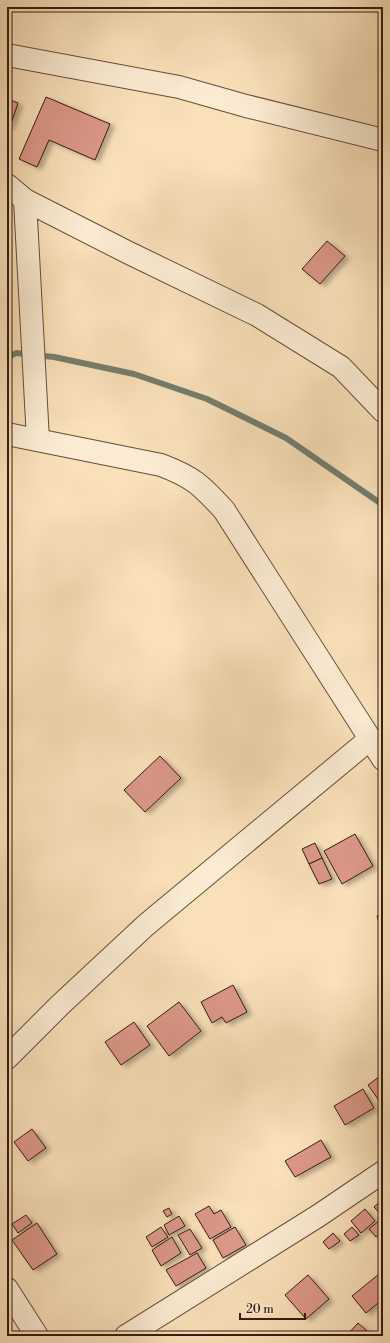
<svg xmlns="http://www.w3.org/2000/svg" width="390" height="1343" font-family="'Libre Bodoni',serif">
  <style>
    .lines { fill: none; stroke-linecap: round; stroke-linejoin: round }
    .stream { stroke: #747d6d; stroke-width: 6 }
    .building { fill: #db9788; stroke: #361c0f; filter: url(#shadow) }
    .street-casing { stroke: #674d3a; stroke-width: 24 }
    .street { stroke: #fbebd2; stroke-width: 22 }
  </style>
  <defs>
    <filter id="shadow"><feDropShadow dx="4.5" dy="2.5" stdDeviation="2" flood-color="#0004"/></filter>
  </defs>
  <rect width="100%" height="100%" fill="#f9e0b9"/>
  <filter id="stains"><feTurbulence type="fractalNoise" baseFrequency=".005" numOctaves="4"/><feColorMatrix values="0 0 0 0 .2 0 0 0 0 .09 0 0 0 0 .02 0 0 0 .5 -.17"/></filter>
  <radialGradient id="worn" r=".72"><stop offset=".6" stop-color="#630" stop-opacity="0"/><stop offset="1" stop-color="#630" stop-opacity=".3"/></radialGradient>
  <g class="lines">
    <path class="stream" d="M 7,358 L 16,353 L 54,357 L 134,374 L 207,399 L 286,438 L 383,505"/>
  </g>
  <g class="building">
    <path d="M 46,97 L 110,124 L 95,160 L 49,140 L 37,167 L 19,159 Z"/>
    <path d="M 7,99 L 18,103 L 10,127 L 7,126 Z"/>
    <path d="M 327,241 L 345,256 L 320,284 L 302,269 Z"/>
    <path d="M 160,756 L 181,778 L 145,812 L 124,790 Z"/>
    <path d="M 355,834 L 373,866 L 342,884 L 324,851 Z"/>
    <path d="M 315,843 L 322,858 L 309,864 L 302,849 Z"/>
    <path d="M 322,858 L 332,879 L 319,884 L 309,864 Z"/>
    <path d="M 383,914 L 383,935 L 377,916 Z"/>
    <path d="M 233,985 L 247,1012 L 226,1023 L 222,1017 L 212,1023 L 201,1002 Z"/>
    <path d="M 179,1002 L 201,1031 L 169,1056 L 147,1026 Z"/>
    <path d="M 134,1022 L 150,1045 L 121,1065 L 105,1042 Z"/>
    <path d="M 383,1074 L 383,1100 L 380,1102 L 368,1085 Z"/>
    <path d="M 363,1089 L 374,1108 L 345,1125 L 334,1106 Z"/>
    <path d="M 32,1129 L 46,1148 L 28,1161 L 14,1142 Z"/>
    <path d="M 321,1140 L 331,1157 L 295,1177 L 285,1161 Z"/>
    <path d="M 383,1199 L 383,1217 L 374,1207 Z"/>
    <path d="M 209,1206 L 214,1214 L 221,1210 L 231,1227 L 210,1239 L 195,1214 Z"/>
    <path d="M 169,1208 L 172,1214 L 167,1217 L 163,1211 Z"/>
    <path d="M 365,1209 L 375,1221 L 361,1233 L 351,1221 Z"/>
    <path d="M 26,1215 L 32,1223 L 18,1233 L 12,1224 Z"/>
    <path d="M 179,1216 L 185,1226 L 169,1235 L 164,1225 Z"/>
    <path d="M 380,1220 L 383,1224 L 383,1231 L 376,1237 L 369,1229 Z"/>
    <path d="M 37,1223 L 57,1254 L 33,1270 L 12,1240 Z"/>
    <path d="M 161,1227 L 168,1237 L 152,1247 L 146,1237 Z"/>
    <path d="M 235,1227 L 246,1245 L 223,1258 L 213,1240 Z"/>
    <path d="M 352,1227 L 359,1235 L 350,1241 L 344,1234 Z"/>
    <path d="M 190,1229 L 202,1248 L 190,1255 L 178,1235 Z"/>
    <path d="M 333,1233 L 340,1241 L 329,1249 L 323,1242 Z"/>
    <path d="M 172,1237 L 181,1253 L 161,1266 L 152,1250 Z"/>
    <path d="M 197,1253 L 206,1268 L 176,1286 L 166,1270 Z"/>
    <path d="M 379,1274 L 383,1279 L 383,1299 L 366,1313 L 352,1296 Z"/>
    <path d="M 308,1275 L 329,1299 L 306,1319 L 285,1295 Z"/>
    <path d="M 358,1323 L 367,1331 L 362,1336 L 346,1336 Z"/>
  </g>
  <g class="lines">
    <g class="street-casing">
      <g id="street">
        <path d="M 7,55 L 179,87 L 246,106 L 383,140"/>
        <path d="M 7,185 L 25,200 L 127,252 L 257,315 L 341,367 L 383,411"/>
        <path d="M 25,200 L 38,440"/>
        <path d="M 7,434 L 161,465 C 193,477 201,485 224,510 L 383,759"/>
        <path d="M 7,1058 L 60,1005 L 146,925 L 370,739"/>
        <path d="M 7,1289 L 37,1336"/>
        <path d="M 126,1336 L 318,1216 L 383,1172"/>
      </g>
    </g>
    <use href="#street" class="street"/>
  </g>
  <rect width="390" height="1343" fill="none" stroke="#f9e0b9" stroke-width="24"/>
  <rect x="8" y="8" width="374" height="1327" fill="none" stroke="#361c0f" stroke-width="2"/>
  <rect x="12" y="12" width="366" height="1319" fill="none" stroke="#361c0f"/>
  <path d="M240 1313v6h65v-6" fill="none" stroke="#361c0f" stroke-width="2"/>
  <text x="246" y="1313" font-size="12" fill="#361c0f" stroke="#fbebd2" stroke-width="3" paint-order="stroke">20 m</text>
  <rect width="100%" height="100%" filter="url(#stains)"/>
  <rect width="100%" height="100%" fill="url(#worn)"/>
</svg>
